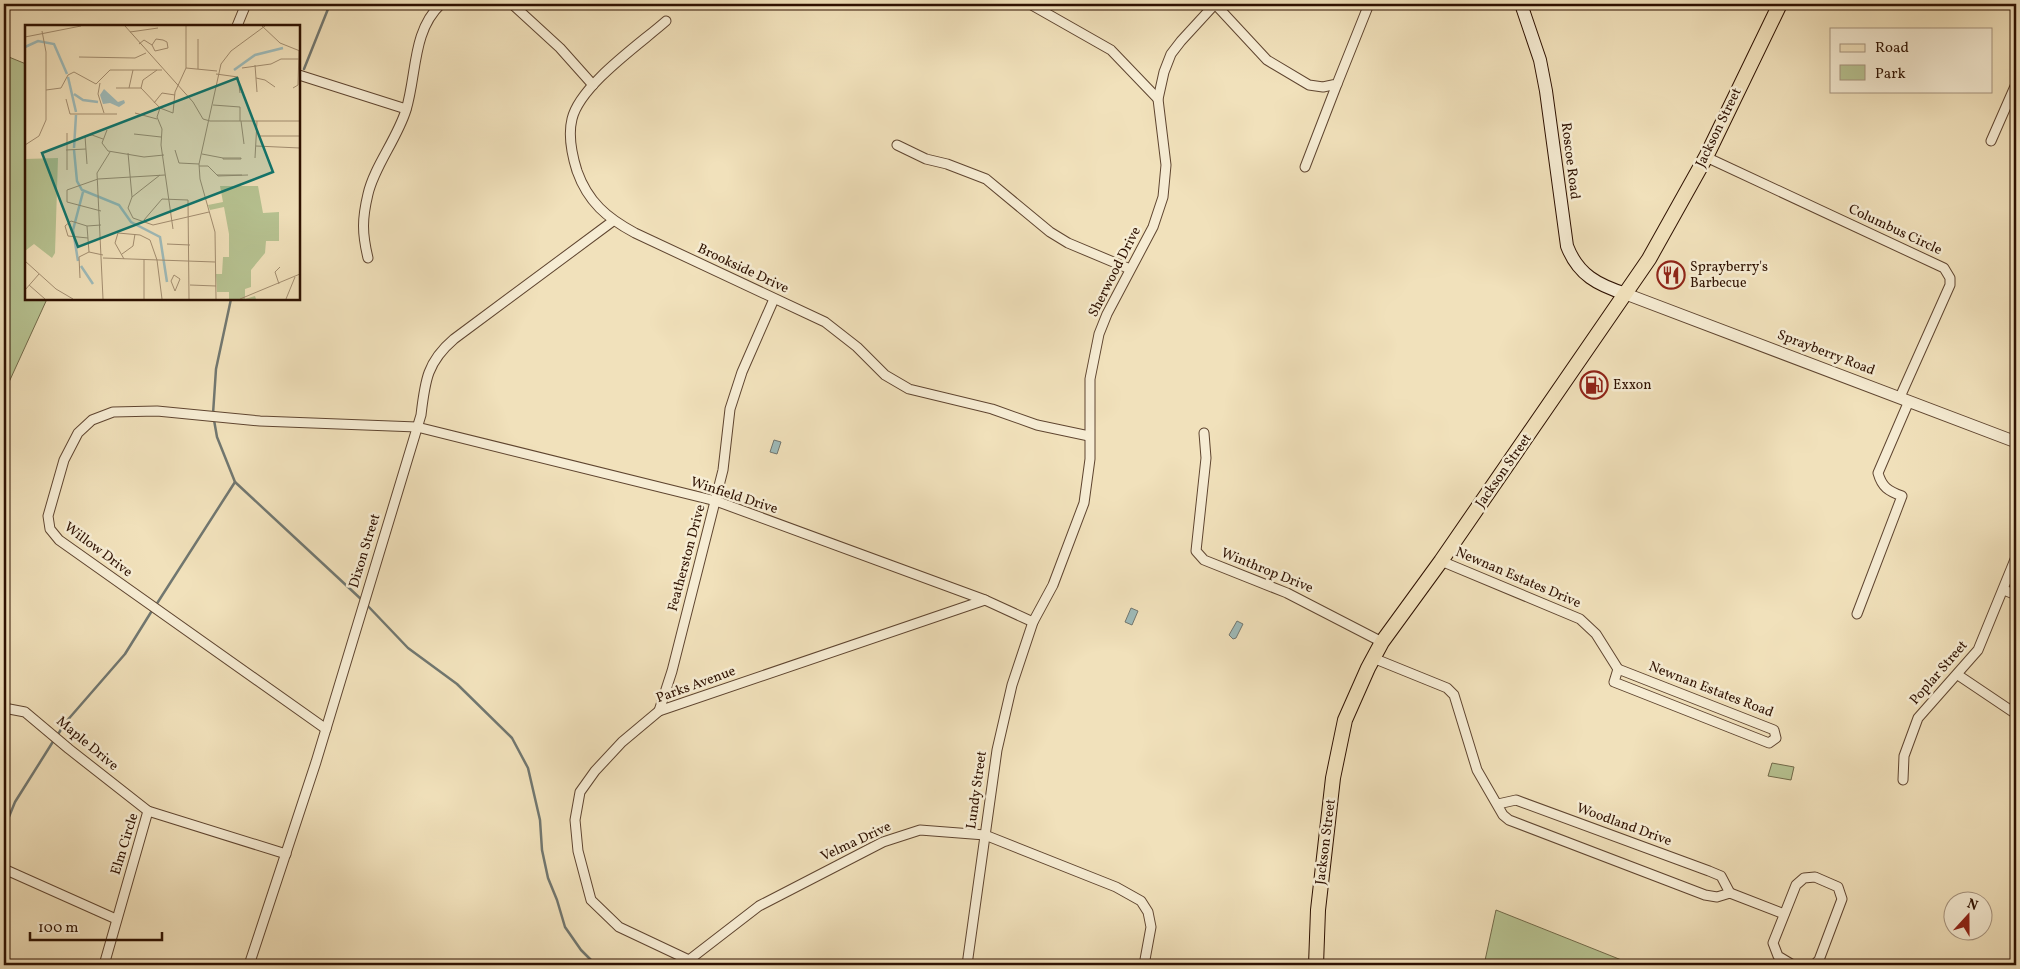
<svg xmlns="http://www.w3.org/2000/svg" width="2020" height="969" font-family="Vollkorn,serif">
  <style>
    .green { fill: #b7c392; stroke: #726a4a }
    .water { fill: #9ebbba; stroke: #717770 }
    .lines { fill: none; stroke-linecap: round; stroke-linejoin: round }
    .stream { stroke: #717770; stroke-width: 2.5 }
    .minor-casing { stroke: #5f4530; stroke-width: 11 }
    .tertiary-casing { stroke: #5f4530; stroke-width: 13 }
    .secondary-casing { stroke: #2e1101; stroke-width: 14 }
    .primary-casing { stroke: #2e1101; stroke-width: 16 }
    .minor { stroke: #f6ecd3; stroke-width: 9 }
    .tertiary { stroke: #f6ecd3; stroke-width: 11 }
    .secondary { stroke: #f6ecd3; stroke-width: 12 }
    .primary { stroke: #f1e1bb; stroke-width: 14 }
    .labels { text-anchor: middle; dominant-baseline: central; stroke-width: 5; stroke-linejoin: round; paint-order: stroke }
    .street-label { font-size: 14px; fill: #2e1101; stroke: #f6ecd3 }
    .poi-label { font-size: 14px; fill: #2e1101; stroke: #f6ecd3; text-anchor: start }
    .inset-river { fill: none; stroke: #9ebbba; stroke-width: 2.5 }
    .inset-road { fill: none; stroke: #a38e71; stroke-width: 1 }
    .view { fill: #0f766e; fill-opacity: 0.15; stroke: #0f766e; stroke-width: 2.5 }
    .inset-edge { fill: none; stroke: #2e1101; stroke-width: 2.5 }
  </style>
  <rect width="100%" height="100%" fill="#f1e1bb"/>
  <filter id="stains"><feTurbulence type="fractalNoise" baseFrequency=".004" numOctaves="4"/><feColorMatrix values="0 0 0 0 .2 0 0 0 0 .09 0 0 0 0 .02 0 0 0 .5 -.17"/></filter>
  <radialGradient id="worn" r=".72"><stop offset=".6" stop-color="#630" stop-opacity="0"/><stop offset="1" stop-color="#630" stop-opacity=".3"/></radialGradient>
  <g class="green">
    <path d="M 4,55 L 26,64 L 26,299 L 47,299 L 4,393 Z"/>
    <path d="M 1772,763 L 1794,767 L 1791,780 L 1768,776 Z"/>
    <path d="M 1496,910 L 1634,965 L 1484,965 Z"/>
  </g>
  <g class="water">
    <path d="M 774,440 L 781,442 L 777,454 L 770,452 Z"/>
    <path d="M 1131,608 L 1138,611 L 1132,625 L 1125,622 Z"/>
    <path d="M 1237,621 L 1243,624 L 1236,638 L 1233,639 L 1229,635 Z"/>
  </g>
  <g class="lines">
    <g class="stream">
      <path d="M 304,69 L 330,4"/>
      <path d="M 299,84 L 299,83"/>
      <path d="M 213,414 L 216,369 L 231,299"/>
      <path d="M 214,420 L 217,437 L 235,482 L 362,600"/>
      <path d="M 366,604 L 408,648 L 457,684 L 512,738 L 528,768 L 540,820 L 542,850 L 548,878 L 557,900 L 565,927 L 581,950 L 596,965"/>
      <path d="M 156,605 L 235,482"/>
      <path d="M 57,736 L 65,723 L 125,654 L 153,609"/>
      <path d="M 4,829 L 15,802 L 54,740"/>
    </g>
    <g class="minor-casing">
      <g id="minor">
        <path d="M 512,4 L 560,48 L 593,85"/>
        <path d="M 1030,4 L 1111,50 L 1158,99"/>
        <path d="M 1215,4 L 1267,60 L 1309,85 L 1323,87 L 1337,84 L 1369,4"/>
        <path d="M 666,21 C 640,44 580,85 572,119 C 568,135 572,155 577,171 C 588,202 607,218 635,233 L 825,322 L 857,347 L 885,375 L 909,389 L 992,409 L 1037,425 L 1089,436"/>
        <path d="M 237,26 L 246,4"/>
        <path d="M 299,75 L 406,109"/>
        <path d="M 1991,141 L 2016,84"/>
        <path d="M 897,145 L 926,159 L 947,164 L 986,179 L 1050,232 L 1068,243 L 1130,269"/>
        <path d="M 1706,157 L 1944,268 L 1950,278 L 1950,285 L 1900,397"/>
        <path d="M 1305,167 L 1337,84"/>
        <path d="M 368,258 C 362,233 362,219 368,194 C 374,167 397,139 406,110 C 417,74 412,31 441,4"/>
        <path d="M 1204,433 L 1206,458 L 1196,551 L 1204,560 L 1287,593 L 1382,642"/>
        <path d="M 1441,561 L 1580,619 L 1596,634 L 1618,669"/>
        <path d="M 2004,590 L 2016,595"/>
        <path d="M 1857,614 L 1902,496 C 1888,491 1882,487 1878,473 L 1909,401"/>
        <path d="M 1373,658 L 1447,688 L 1454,695 L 1477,770 L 1503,815 L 1509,820 L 1705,895 L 1717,897 L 1730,893 L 1784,914"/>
        <path d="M 1618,669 L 1774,730 L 1776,738 L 1769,743 L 1614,682 Z"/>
        <path d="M 1958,675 L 2016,714"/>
        <path d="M 4,708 L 25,712 L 69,749 L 148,811 L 286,854"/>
        <path d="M 659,711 L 672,671 L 723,470 L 730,409 L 742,372 L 774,299"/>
        <path d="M 326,729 L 59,540 L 50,529 L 48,516 L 64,460 L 78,433 L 92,420 L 113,412 L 157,411 L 260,421 L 417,427 L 716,501 L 985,600 L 1033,622"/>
        <path d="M 2016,776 L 2016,775"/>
        <path d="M 1903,780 L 1904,756 L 1918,718 L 1978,650 L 2016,557"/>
        <path d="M 1498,804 L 1516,800 L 1709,871 L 1721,876 L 1730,893"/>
        <path d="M 4,869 L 116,919"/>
        <path d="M 689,960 L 759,906 L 883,842 L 920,830 L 985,835 L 1116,887 L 1141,901 L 1148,912 L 1151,927 L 1144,965"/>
        <path d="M 104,965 L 148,811"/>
        <path d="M 249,965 L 316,762 L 421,415 C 425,381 427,362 454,339 L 613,221"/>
        <path d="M 691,965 L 689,960 L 619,927 L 591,900 L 578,851 L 575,820 L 580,792 L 595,771 L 622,742 L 659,711 L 985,600"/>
        <path d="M 967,965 L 997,750 L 1012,685 L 1033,622 L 1053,585 L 1084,503 L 1090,459 L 1090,379 L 1099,334 L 1107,314 L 1153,227 L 1163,197 L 1166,165 L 1158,99 L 1164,72 L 1171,54 L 1181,41 L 1215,4"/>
        <path d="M 1793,965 L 1778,956 L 1773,943 L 1796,885 L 1804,878 L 1815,877 L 1838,887 L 1842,899 L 1819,960 L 1814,965"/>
      </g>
    </g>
    <g class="tertiary-casing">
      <path id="tertiary" d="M 1626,294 L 2016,442"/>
    </g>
    <g class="secondary-casing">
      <path id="secondary" d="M 1521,4 L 1540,60 L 1546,91 L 1567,246 C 1578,275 1598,285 1626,294"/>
    </g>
    <g class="primary-casing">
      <path id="primary" d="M 1316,965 L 1318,910 L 1333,778 L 1345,720 L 1368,668 L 1382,642 L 1441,561 L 1649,259 L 1706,157 L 1780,4"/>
    </g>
    <use href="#minor" class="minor"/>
    <use href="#tertiary" class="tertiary"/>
    <use href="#secondary" class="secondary"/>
    <use href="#primary" class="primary"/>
  </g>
  <defs>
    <g id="restaurant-ring" transform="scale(1.4375)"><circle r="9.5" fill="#f6ecd3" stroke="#8f2418" stroke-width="1.5"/><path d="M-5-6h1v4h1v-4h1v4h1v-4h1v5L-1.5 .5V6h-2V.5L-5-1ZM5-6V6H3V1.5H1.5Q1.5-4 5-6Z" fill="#8f2418"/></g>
    <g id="fuel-ring" transform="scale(1.4375)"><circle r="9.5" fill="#f6ecd3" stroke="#8f2418" stroke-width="1.5"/><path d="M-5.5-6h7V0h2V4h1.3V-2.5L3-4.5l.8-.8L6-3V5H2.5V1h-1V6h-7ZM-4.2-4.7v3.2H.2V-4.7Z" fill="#8f2418"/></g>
  </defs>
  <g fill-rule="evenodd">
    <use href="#restaurant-ring" x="1671" y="275"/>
    <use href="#fuel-ring" x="1594" y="385"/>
  </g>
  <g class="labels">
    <g class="street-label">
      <text transform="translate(1719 128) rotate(-64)">Jackson Street</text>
      <text transform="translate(1570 161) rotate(83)">Roscoe Road</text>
      <text transform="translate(1895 230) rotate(25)">Columbus Circle</text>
      <text transform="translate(743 269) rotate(25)">Brookside Drive</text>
      <text transform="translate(1115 272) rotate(-63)">Sherwood Drive</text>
      <text transform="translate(1826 353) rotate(21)">Sprayberry Road</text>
      <text transform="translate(1504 471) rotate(-55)">Jackson Street</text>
      <text transform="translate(734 496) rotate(18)">Winfield Drive</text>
      <text transform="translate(98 550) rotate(37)">Willow Drive</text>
      <text transform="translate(365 551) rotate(-73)">Dixon Street</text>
      <text transform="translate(687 558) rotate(-75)">Featherston Drive</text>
      <text transform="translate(1267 571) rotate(22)">Winthrop Drive</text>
      <text transform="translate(1518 578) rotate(23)">Newnan Estates Drive</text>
      <text transform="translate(1939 673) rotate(-49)">Poplar Street</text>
      <text transform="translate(696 685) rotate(-20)">Parks Avenue</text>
      <text transform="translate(1711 690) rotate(21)">Newnan Estates Road</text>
      <text transform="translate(87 744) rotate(40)">Maple Drive</text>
      <text transform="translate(977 790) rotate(-82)">Lundy Street</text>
      <text transform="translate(1624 825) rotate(20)">Woodland Drive</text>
      <text transform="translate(856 842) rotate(-25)">Velma Drive</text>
      <text transform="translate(1326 842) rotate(-83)">Jackson Street</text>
      <text transform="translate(125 844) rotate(-73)">Elm Circle</text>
    </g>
    <g class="poi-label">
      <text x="1690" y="267">Sprayberry's<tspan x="1690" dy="16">Barbecue</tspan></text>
      <text x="1613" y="385">Exxon</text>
    </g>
  </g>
  <g transform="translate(25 25)">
    <rect width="275" height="275" fill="#f1e1bb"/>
    <path d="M 33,133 L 30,228 L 27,233 L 9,219 L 0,226 L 0,134 ZM 195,161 L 233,161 L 238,188 L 254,187 L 254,216 L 241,216 L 240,228 L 226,245 L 226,262 L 220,264 L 220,274 L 230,271 L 231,274 L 204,274 L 204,267 L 192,267 L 191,249 L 197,249 L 198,232 L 204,232 L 204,209 L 199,182 L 185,185 L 183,180 L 198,177 Z" fill="#b7c392"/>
    <path d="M 79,64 L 93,77 L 99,75 L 100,78 L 94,82 L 85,78 L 78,79 L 75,70 Z" fill="#9ebbba"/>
    <path class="inset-river" d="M 0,22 L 13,16 L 29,19 L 42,49M 209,45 L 230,30 L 258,23M 43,52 L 51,87M 49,69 L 58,75 L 73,77M 49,123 L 51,90M 49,125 L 52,156 L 57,165 L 94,180 L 106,197 L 135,212 L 142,257M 53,236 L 48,205 L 58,167M 56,241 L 68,259"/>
    <path class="inset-road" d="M 100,1 L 168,77 L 178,94 L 185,96M 237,1 L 255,18 L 275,26M 105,7 L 133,3M 0,12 L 56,1M 114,19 L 119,15 L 127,20 L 131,14 L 138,15 L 142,17 L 143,23 L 130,26 L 127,20M 54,32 L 110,33 L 121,28M 230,40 L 232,67M 161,43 L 192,46M 217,43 L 246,39 L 256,34 L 274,34M 173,44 L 173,14M 132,45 L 118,55 L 116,63 L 135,83 L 148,88 L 150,67 L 161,43 L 161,1M 191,49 L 213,52 L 215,68M 231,53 L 240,55 L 250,62M 75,58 L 73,69 L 79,88M 91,63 L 116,63M 104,63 L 108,45M 268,63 L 273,60 L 274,25M 21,65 L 36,63 L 43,50 L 49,47 L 71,59 L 85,45 L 137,45M 41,74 L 45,89 L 92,89M 129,78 L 137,68 L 150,70M 188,80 L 215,82 L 215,96M 135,83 L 132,92 L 137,104 L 136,120 L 148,204M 110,88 L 132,94M 185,96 L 275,96M 216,96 L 219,119M 82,105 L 77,118 L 83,126 L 119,132 L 139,130M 109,109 L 136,112M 233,111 L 275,111M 0,120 L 14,111 L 21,95 L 21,27 L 17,6M 231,121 L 275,123M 41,125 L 61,124M 150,125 L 154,138 L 174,139M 103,128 L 107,172M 177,129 L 198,133M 198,133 L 216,133 L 216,134 L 198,134 ZM 230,133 L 232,96M 62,139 L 60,111 L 67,110 L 78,114M 174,141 L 183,141 L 193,151 L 223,150M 42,145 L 42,108M 135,150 L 107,172 L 103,183 L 108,193 L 128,200 L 184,187M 192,150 L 217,150M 76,186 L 42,177 L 42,165 L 73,154 L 140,150M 119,195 L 137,174 L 163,175 L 164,274M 62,201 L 64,227 L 78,230M 63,213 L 43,211 L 40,201 L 46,196 L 62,201 L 76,200M 142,219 L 165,220M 97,229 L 108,221 L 110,209M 78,233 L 190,237M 99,234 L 90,218 L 93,208 L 115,210 L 125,215 L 132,235 L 137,274M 0,236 L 31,264 L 48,274M 149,250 L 155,254 L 150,266 L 146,256 ZM 55,253 L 54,232 L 64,227M 254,259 L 250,247 L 255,242M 4,260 L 20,274M 165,260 L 191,261M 0,265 L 14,249M 78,274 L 72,148 L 85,127M 119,274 L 119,234M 191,274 L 190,207 L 175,154 L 174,139 L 196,39 L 206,26 L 240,1M 215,274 L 275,249M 261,274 L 270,252"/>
    <path class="view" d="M 212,53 L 248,147 L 53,222 L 17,128 Z"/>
    <rect width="275" height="275" class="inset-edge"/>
  </g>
  <rect width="2020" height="969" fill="none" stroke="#f1e1bb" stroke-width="20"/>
  <rect x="5" y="5" width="2010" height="959" fill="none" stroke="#2e1101" stroke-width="2.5"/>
  <rect x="10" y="10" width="2000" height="949" fill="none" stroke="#2e1101"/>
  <rect x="1830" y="28" width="162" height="65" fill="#f6ecd3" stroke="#a6947f"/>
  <rect x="1840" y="44" width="25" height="8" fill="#f1e1bb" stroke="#a6947f"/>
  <text x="1875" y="52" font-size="15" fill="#2e1101">Road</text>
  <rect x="1840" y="65" width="25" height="15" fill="#b7c392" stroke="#a6947f"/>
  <text x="1875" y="78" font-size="15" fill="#2e1101">Park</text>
  <g transform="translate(1968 916) rotate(21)"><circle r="24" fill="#f6ecd3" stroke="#a6947f"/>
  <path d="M0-4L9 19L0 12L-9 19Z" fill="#8f2418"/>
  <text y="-8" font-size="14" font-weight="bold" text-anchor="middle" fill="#2e1101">N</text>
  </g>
  <path d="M30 932v8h132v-8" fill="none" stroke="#2e1101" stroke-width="2.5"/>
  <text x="38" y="932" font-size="15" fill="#2e1101" stroke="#f6ecd3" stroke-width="4" paint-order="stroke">100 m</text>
  <rect width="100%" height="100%" filter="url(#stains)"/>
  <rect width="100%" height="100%" fill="url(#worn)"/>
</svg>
